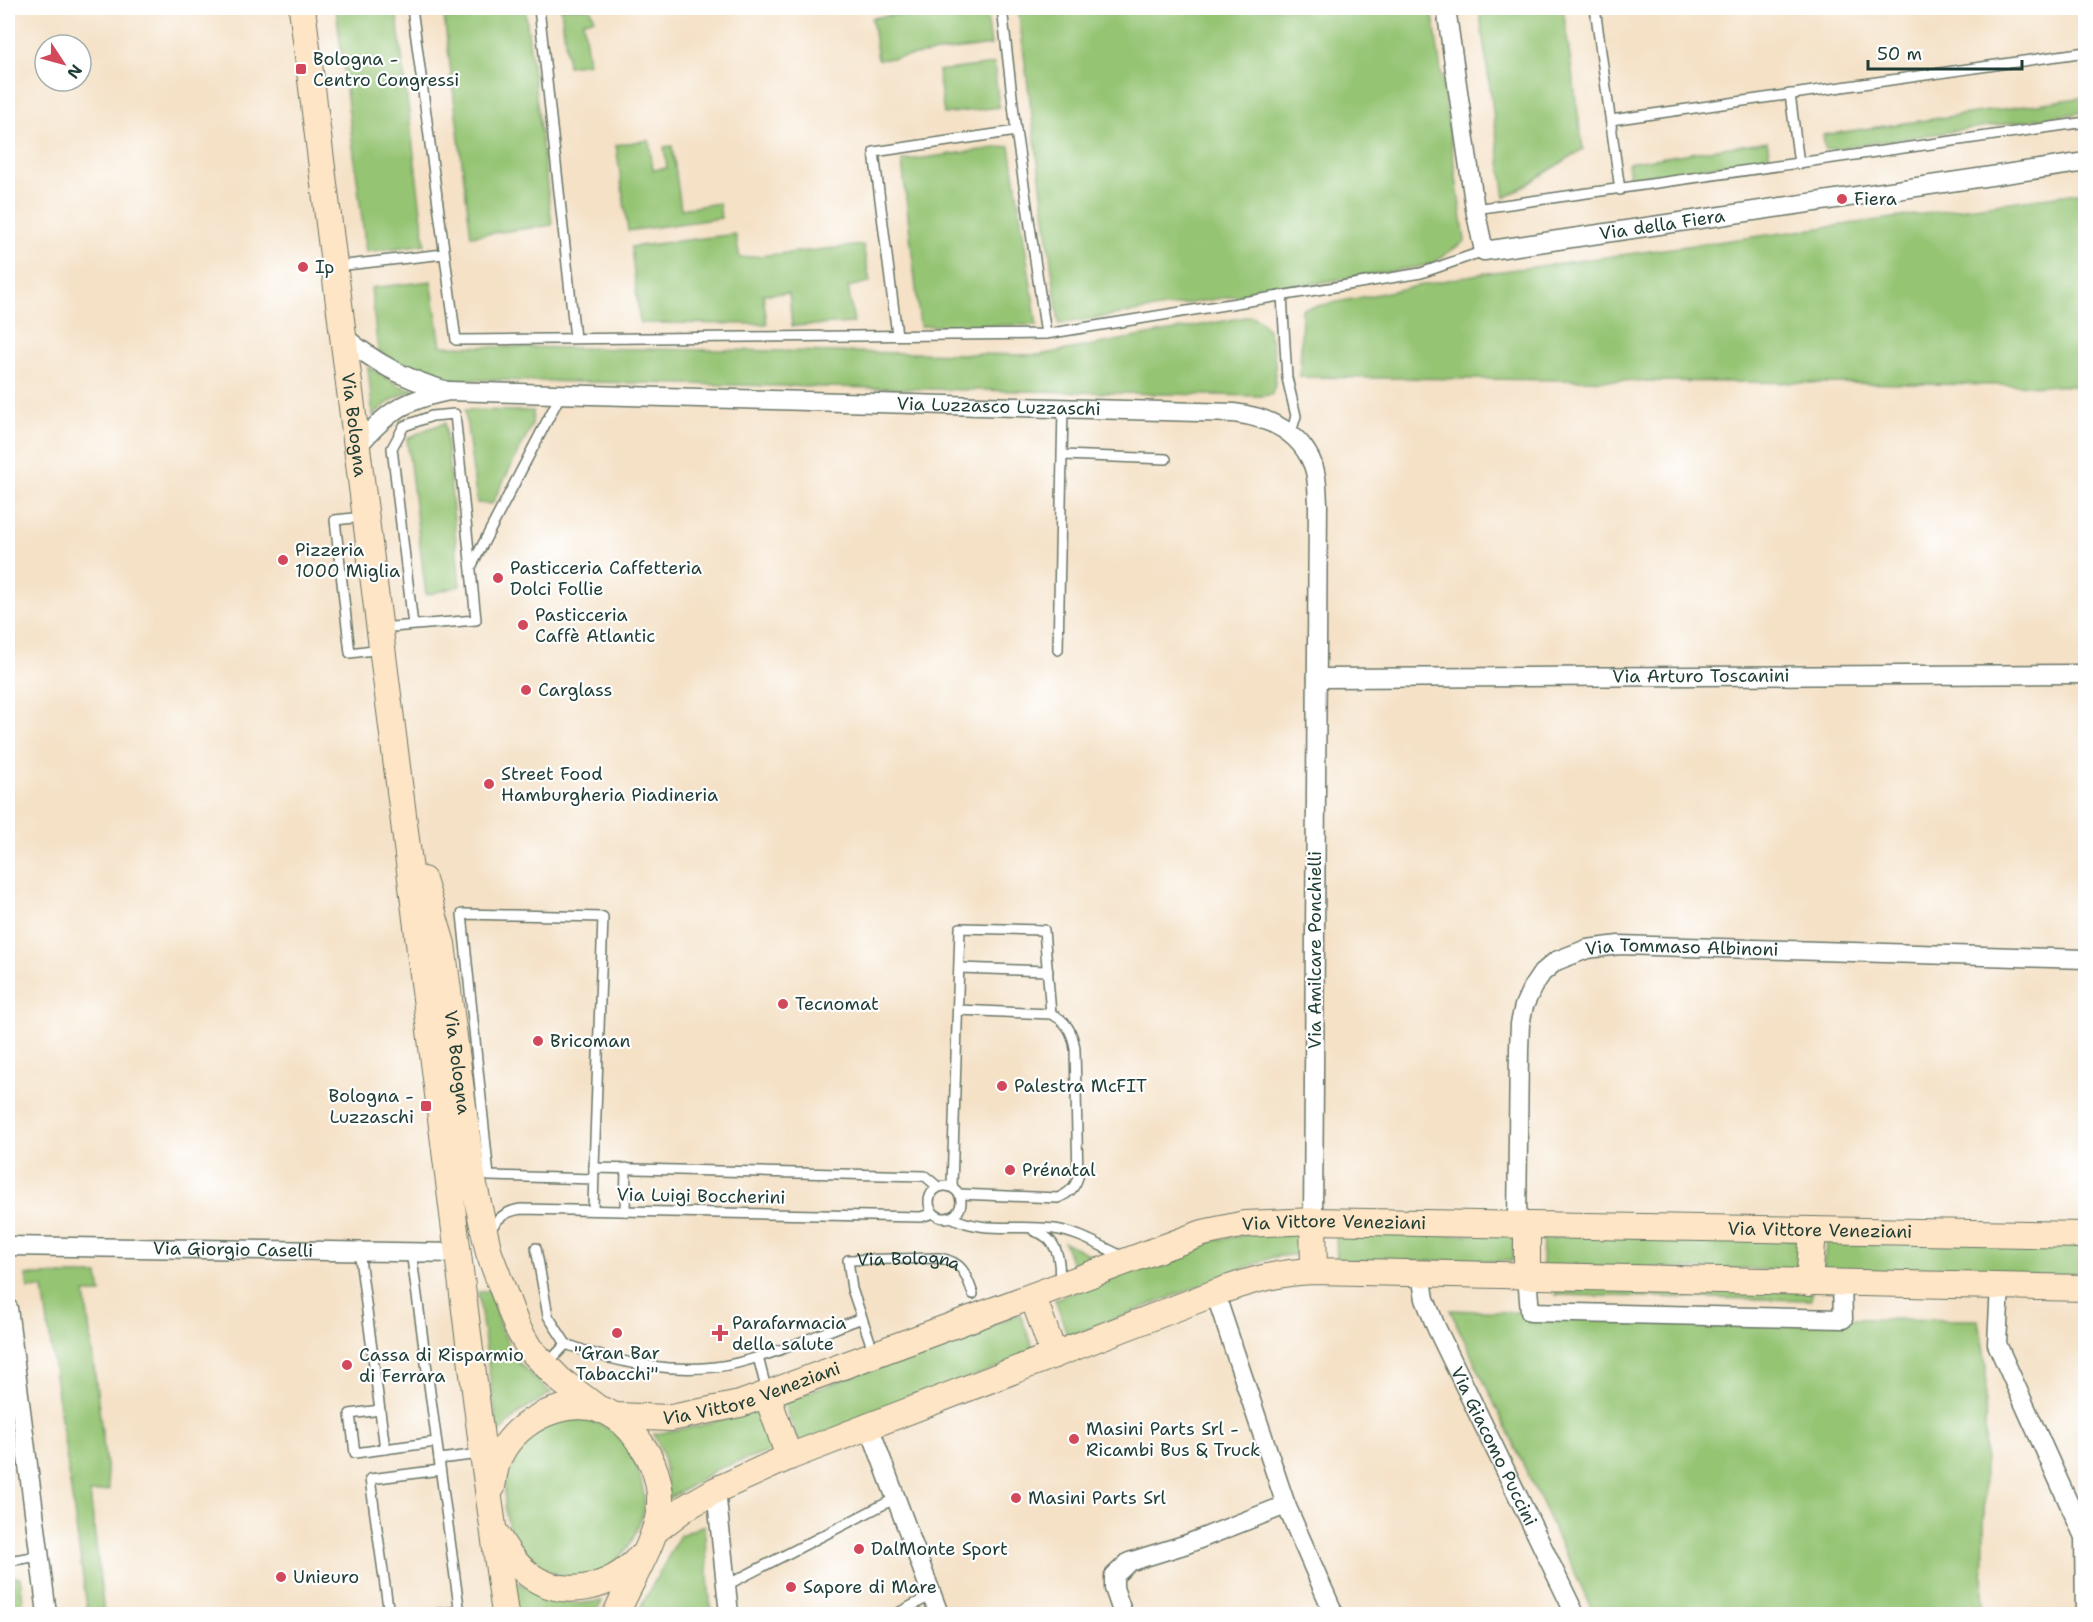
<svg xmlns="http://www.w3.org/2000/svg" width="2093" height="1622" font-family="'Shantell Sans',sans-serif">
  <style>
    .green { fill: #95c473; stroke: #5a8054; stroke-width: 1.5 }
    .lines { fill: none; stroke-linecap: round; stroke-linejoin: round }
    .lane-casing { stroke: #6a7667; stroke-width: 12 }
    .street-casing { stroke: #6a7667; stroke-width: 21 }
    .secondary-casing { stroke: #6a7667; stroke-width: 28 }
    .lane { stroke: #fff; stroke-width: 9 }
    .street { stroke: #fff; stroke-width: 18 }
    .secondary { stroke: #fde5c5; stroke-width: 26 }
    .poi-dot { fill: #d1495b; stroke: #fff; stroke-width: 2 }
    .labels { text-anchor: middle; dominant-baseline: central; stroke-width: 4.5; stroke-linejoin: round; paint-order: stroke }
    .poi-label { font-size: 18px; fill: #1f3d34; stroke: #fff; text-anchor: start }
    .street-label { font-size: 18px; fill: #1f3d34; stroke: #fff }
  </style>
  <rect width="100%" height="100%" fill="#fff"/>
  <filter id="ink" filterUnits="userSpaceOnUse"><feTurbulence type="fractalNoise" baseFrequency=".0167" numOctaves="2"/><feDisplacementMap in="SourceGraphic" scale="12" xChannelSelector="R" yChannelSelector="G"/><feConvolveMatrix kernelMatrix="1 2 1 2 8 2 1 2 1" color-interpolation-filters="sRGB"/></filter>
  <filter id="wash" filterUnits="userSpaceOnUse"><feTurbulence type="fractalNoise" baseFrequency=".008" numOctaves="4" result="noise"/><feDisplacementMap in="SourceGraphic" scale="24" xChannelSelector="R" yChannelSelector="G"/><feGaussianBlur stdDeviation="1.35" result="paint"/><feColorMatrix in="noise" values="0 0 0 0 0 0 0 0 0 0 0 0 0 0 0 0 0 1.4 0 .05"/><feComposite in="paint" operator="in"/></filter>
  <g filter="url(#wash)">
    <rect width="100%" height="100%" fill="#f4e1c6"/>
    <g class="green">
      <path d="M 336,8 L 396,8 L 425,244 L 366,252 Z"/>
      <path d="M 443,8 L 525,8 L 552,225 L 471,236 Z"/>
      <path d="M 561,8 L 590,8 L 595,19 L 583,21 L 589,63 L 568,66 Z"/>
      <path d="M 949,8 L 986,8 L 991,45 L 878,60 L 872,18 Z"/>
      <path d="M 1018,8 L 1432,8 L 1465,241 L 1430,265 L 1059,324 Z"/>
      <path d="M 1479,8 L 1563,8 L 1583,149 L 1505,198 Z"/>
      <path d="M 994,64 L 999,107 L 944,114 L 938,71 Z"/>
      <path d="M 2085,97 L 2085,112 L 1825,150 L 1823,135 Z"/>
      <path d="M 649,140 L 653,170 L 667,168 L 664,147 L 672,146 L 681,209 L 719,203 L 721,218 L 628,231 L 616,145 Z"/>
      <path d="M 1767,141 L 1770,158 L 1630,178 L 1628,163 Z"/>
      <path d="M 1010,146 L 1037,325 L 920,326 L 902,161 Z"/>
      <path d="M 2085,192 L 2085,386 L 1300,377 L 1302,309 L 1473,275 Z"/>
      <path d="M 735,234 L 740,258 L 863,245 L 870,282 L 848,287 L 854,323 L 792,326 L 789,293 L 763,294 L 767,324 L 640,323 L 631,247 Z"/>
      <path d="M 431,281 L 441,346 L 1039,355 L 1251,316 C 1256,318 1260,320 1264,324 C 1274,336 1280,383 1271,395 L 1260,396 L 440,379 L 415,373 L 378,351 L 371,288 Z"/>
      <path d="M 368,367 L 402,387 L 417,390 C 398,395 387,402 373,416 Z"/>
      <path d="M 465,410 L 533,411 L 532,425 L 492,504 L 477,503 Z"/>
      <path d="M 445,423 L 460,586 L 426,595 L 407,439 L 427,429 Z"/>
      <path d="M 1297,1232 L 1299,1254 L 1273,1257 L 1068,1337 L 1055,1299 L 1215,1240 L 1258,1233 Z"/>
      <path d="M 1336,1234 L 1514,1235 L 1512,1261 L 1337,1261 Z"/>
      <path d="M 1543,1234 L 1802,1239 L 1801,1270 L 1542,1267 Z"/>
      <path d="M 1827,1236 L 2085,1242 L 2085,1276 L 1823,1271 Z"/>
      <path d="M 1064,1242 L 1093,1256 L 1072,1264 Z"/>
      <path d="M 26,1275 L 98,1275 L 101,1293 L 85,1293 L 109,1490 L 90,1493 L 104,1614 L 88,1614 L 43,1288 L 28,1289 Z"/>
      <path d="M 1555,1284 L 1812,1291 L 1811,1300 L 1556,1295 Z"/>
      <path d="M 491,1291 L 500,1326 L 516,1360 L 551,1393 L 521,1411 L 498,1434 L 478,1292 Z"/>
      <path d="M 1450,1310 L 1661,1317 L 1979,1320 L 1986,1366 L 1983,1614 L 1594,1614 Z"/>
      <path d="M 1020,1314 L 1035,1353 L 799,1443 L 783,1402 Z"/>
      <path d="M 758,1408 L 772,1451 L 717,1469 L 669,1499 L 663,1455 L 654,1434 L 699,1426 Z"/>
      <path d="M 579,1419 C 586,1420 595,1421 601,1424 C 610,1429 620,1436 626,1444 C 636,1457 646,1493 644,1509 C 644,1513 641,1518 640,1522 C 630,1553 606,1579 571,1577 C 548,1575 523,1558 513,1537 C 503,1519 501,1475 512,1457 C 516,1450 523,1443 530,1437 C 537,1431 547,1422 556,1420 C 563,1418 572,1419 579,1419 Z"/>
      <path d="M 704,1525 L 711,1614 L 637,1614 L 680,1535 Z"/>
      <path d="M 8,1576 L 20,1578 L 25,1614 L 8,1614 Z"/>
      <path d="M 514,1581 L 544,1596 L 574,1604 L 602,1601 L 596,1614 L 516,1614 Z"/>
    </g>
  </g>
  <g filter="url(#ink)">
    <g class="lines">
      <g class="lane-casing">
        <g id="lane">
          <path d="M 412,8 L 456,340 L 1046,334 L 1421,273 L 1484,251"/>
          <path d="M 539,8 L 575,338"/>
          <path d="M 1002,8 L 1016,131"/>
          <path d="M 1595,8 L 1620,190"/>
          <path d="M 1790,94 L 1799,164"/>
          <path d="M 1611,120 L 2086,52"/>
          <path d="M 1475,209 L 2086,122"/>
          <path d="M 337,266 L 444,254"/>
          <path d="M 1282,295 L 1287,378 L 1296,416 L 1293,426 L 1288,433"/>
          <path d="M 897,335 L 874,152 L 1016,131 L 1046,334"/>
          <path d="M 1063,455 L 1166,459"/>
          <path d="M 363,517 L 335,520 L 350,653 L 381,649"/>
          <path d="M 471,567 L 561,394"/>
          <path d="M 380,628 L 476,620 L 455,414 L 432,416 L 404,426 L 392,448 L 413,625"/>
          <path d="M 1058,650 L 1063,408"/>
          <path d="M 959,968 L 1048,971"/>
          <path d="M 958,1010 L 1051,1014 C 1066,1020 1073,1033 1075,1049 L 1078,1177 C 1075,1188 1069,1193 1058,1198 L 959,1194"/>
          <path d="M 594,1168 L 925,1176 L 938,1187"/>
          <circle cx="945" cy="1202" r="16"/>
          <path d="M 952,1187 L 960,928 L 1044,930 L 1051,1014"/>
          <path d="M 593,1210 L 594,1168 L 603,917 L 462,914 L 489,1176 L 594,1179"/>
          <path d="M 625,1211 L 626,1168"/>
          <path d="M 951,1217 C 983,1234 1019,1224 1054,1229 C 1078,1232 1102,1247 1124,1257"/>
          <path d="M 490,1231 C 497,1217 507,1211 521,1209 L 921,1217 L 933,1213"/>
          <path d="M 1034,1231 C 1058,1238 1061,1260 1059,1283"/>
          <path d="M 536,1248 L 548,1316 L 566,1344"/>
          <path d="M 359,1250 L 385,1449"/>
          <path d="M 411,1251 L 439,1459"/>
          <path id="s1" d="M 874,1353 L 852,1289 L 848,1260 L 939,1258 C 963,1262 966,1274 973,1294"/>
          <path d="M 758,1357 L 767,1392"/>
          <path d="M 547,1364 L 566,1344 C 616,1364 683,1376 737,1363 C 779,1353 821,1333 862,1318"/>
          <path d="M 380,1410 L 350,1414 L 355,1453 L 436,1442"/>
          <path d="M 8,1561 L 39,1556"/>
          <path d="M 725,1586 L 896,1498"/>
          <path d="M 389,1614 L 370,1479 L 440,1470"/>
          <path d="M 433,1614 L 460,1611"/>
          <path d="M 460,1614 L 439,1459 L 480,1454"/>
          <path d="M 896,1614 L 932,1595"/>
        </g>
      </g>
      <g class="street-casing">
        <g id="street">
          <path id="s2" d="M 1446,8 L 1475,209 L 1484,251 L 2086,162"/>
          <path d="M 342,335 C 375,363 403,378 444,390"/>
          <path id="s3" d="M 356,448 C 385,413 404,400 449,391 L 1234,413 C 1267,417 1300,431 1313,465 C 1318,477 1317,491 1318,503 L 1313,1221"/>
          <path id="s4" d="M 1317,678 L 2086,674"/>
          <path id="s5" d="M 1517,1225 L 1519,1049 L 1520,1024 L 1524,1006 L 1532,988 L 1542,973 L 1556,961 L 1587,949 L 1619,945 L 2086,959"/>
          <path id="s6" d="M 8,1246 L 458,1253"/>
          <path id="s7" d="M 1421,1274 L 1425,1299 L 1436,1327 L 1575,1614"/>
          <path d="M 1527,1276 L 1530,1312 L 1843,1319 L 1842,1283"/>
          <path d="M 2000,1286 L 1997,1344 L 2084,1537 L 2085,1614"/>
          <path d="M 1215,1293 L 1286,1505 L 1334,1614"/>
          <path d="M 8,1308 L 47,1614"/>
          <path d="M 869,1426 L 939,1614"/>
          <path d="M 716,1490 L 729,1614"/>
          <path d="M 1123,1614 L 1114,1588 L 1114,1576 L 1129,1562 L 1187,1544 L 1286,1505"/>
        </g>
      </g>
      <g class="secondary-casing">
        <g id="secondary">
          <path id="s8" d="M 302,8 L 483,1454 L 505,1614"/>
          <path id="s9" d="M 423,880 L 442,944 L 472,1176 L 489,1253 L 517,1327 L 529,1348 L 560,1380 L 600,1410"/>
          <path d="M 1313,1221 L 1314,1271"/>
          <path d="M 1527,1225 L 1527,1276"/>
          <path d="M 1809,1283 L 1813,1230"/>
          <path d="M 1033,1297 L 1054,1355"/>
          <path d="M 767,1395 L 789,1457"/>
          <path id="s10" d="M 614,1416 L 671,1418 L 740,1404 L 1203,1233 L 1245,1224 L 1313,1221 L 2086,1235"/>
          <path d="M 492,1487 C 494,1474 496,1460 504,1448 C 526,1413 579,1393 616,1417 C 627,1424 634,1434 641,1444 C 653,1460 661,1483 660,1504 C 659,1537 629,1583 616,1614"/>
          <path d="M 655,1531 L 685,1508 L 716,1490 L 789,1457 L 1215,1293 C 1248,1281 1279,1272 1314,1271 L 2086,1288"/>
          <path d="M 496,1534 C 505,1549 514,1563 528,1574 C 562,1600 610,1589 638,1559"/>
        </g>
      </g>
      <use href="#lane" class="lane"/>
      <use href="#street" class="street"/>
      <use href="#secondary" class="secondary"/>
    </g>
  </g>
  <g class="poi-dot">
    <rect x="295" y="63" width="12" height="12" rx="3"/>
    <circle cx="1842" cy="199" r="6"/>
    <circle cx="303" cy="267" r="6"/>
    <circle cx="283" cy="560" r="6"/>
    <circle cx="498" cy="578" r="6"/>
    <circle cx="523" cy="625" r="6"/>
    <circle cx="526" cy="690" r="6"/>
    <circle cx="489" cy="784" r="6"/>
    <circle cx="783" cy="1004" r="6"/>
    <circle cx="538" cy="1041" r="6"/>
    <circle cx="1002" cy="1086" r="6"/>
    <rect x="420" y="1100" width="12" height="12" rx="3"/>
    <circle cx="1010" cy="1170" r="6"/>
    <circle cx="617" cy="1333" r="6"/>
    <path d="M717 1324h6v6h6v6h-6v6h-6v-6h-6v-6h6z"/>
    <circle cx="347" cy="1365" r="6"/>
    <circle cx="1074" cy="1439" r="6"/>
    <circle cx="1016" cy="1498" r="6"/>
    <circle cx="859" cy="1549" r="6"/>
    <circle cx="281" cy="1577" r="6"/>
    <circle cx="791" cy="1587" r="6"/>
  </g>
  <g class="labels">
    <g class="poi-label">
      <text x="313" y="59">Bologna -<tspan x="313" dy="21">Centro Congressi</tspan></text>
      <text x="1854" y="199">Fiera</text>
      <text x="315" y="267">Ip</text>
      <text x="295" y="550">Pizzeria<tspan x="295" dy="21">1000 Miglia</tspan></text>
      <text x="510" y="568">Pasticceria Caffetteria<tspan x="510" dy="21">Dolci Follie</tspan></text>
      <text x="535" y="615">Pasticceria<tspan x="535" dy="21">Caffè Atlantic</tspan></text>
      <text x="538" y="690">Carglass</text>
      <text x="501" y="774">Street Food<tspan x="501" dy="21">Hamburgheria Piadineria</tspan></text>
      <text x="795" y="1004">Tecnomat</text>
      <text x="550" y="1041">Bricoman</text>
      <text x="1014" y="1086">Palestra McFIT</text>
      <text x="414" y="1096" text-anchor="end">Bologna -<tspan x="414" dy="21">Luzzaschi</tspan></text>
      <text x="1022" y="1170">Prénatal</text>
      <text x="732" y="1323">Parafarmacia<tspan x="732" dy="21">della salute</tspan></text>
      <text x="617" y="1353" text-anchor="middle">"Gran Bar<tspan x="617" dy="21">Tabacchi"</tspan></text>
      <text x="359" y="1355">Cassa di Risparmio<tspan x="359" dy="21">di Ferrara</tspan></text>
      <text x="1086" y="1429">Masini Parts Srl -<tspan x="1086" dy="21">Ricambi Bus &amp; Truck</tspan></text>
      <text x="1028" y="1498">Masini Parts Srl</text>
      <text x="871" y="1549">DalMonte Sport</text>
      <text x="293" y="1577">Unieuro</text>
      <text x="803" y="1587">Sapore di Mare</text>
    </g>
    <g class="street-label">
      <text stroke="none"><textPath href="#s2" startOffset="426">Via della Fiera</textPath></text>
      <text stroke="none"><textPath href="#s3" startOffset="662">Via Luzzasco Luzzaschi</textPath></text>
      <text stroke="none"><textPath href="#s8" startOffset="420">Via Bologna</textPath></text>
      <text stroke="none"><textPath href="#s4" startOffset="384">Via Arturo Toscanini</textPath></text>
      <text transform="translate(1315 950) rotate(-90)">Via Amilcare Ponchielli</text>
      <text stroke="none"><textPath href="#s5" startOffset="404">Via Tommaso Albinoni</textPath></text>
      <text stroke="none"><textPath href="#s9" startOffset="186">Via Bologna</textPath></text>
      <text transform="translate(701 1196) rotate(1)">Via Luigi Boccherini</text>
      <text stroke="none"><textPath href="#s10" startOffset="753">Via Vittore Veneziani</textPath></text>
      <text stroke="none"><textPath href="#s10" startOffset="1239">Via Vittore Veneziani</textPath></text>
      <text stroke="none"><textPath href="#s6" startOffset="225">Via Giorgio Caselli</textPath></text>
      <text stroke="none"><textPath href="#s1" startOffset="158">Via Bologna</textPath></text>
      <text stroke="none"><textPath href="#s10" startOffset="141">Via Vittore Veneziani</textPath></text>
      <text stroke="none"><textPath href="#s7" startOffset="188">Via Giacomo Puccini</textPath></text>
    </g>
  </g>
  <rect width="2093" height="1622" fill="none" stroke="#fff" stroke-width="30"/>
  <g transform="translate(63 63) rotate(126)"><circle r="28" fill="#ffffff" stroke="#a5b1ae" stroke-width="1.5"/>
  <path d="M0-4.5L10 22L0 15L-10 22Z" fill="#d1495b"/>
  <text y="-9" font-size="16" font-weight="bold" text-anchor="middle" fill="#1f3d34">N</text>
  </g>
  <path d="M1868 60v9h154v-9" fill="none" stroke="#1f3d34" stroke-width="3"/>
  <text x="1877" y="60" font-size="18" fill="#1f3d34" stroke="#ffffff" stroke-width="4.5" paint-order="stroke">50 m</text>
</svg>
